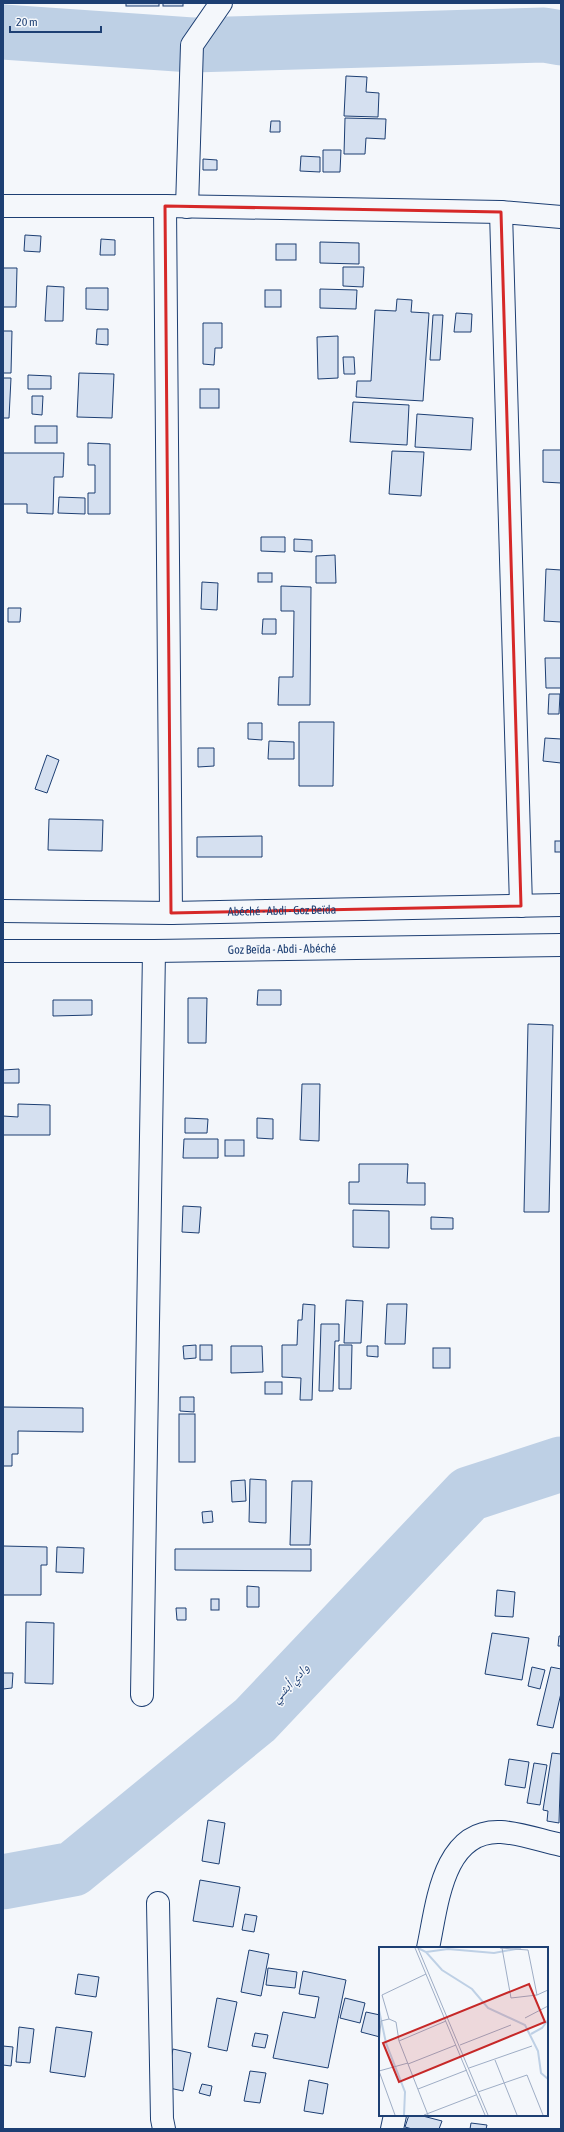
<svg xmlns="http://www.w3.org/2000/svg" width="564" height="2132" font-family="'Asap Condensed','Noto Naskh Arabic',sans-serif">
  <style>
    .lines { fill: none; stroke-linecap: round; stroke-linejoin: round }
    .river { stroke: #bed0e5; stroke-width: 55 }
    .building { fill: #d5e0f0; stroke: #1d3f73 }
    .minor-casing { stroke: #1d3f73; stroke-width: 24 }
    .major-casing { stroke: #1d3f73; stroke-width: 24 }
    .minor { stroke: #f4f7fb; stroke-width: 22 }
    .major { stroke: #f4f7fb; stroke-width: 22 }
    .marked { fill: none; stroke: #d62828; stroke-width: 3; stroke-linejoin: round }
    .labels { text-anchor: middle; dominant-baseline: central; stroke-width: 3; stroke-linejoin: round; paint-order: stroke }
    .street-label { font-size: 12px; fill: #1d3f73; stroke: #f4f7fb }
    .water-label { font-size: 13px; font-style: italic; fill: #1d3f73; stroke: #f4f7fb }
    .inset-river { fill: none; stroke: #bed0e5; stroke-width: 2 }
    .inset-road { fill: none; stroke: #9eadc5; stroke-width: 1 }
    .view { fill: #c62828; fill-opacity: 0.15; stroke: #c62828; stroke-width: 2 }
    .inset-edge { fill: none; stroke: #1d3f73; stroke-width: 2 }
  </style>
  <rect width="100%" height="100%" fill="#f4f7fb"/>
  <g class="lines">
    <g class="river">
      <path d="M 3,32 L 192,45 L 544,35 L 561,38"/>
      <path d="M 3,1882 L 73,1869 L 255,1720 L 469,1494 L 561,1464"/>
    </g>
  </g>
  <g class="building">
    <rect x="126" y="3" width="33" height="3"/>
    <rect x="163" y="3" width="20" height="3"/>
    <path d="M 346,76 L 367,77 L 366,92 L 379,93 L 378,117 L 344,116 Z"/>
    <path d="M 345,118 L 386,119 L 385,139 L 366,138 L 365,154 L 344,154 Z"/>
    <path d="M 271,121 L 280,121 L 280,132 L 270,132 Z"/>
    <path d="M 323,150 L 341,150 L 340,172 L 323,172 Z"/>
    <path d="M 301,156 L 320,157 L 320,172 L 300,171 Z"/>
    <path d="M 203,159 L 217,160 L 217,170 L 203,170 Z"/>
    <path d="M 25,235 L 41,236 L 40,252 L 24,251 Z"/>
    <path d="M 101,239 L 115,240 L 115,255 L 100,255 Z"/>
    <path d="M 320,242 L 359,243 L 359,264 L 320,263 Z"/>
    <rect x="276" y="244" width="20" height="16"/>
    <path d="M 343,267 L 364,267 L 363,287 L 343,286 Z"/>
    <path d="M 3,268 L 17,268 L 16,307 L 3,307 Z"/>
    <path d="M 47,286 L 64,287 L 63,321 L 45,321 Z"/>
    <path d="M 86,288 L 108,288 L 108,310 L 86,309 Z"/>
    <path d="M 320,289 L 357,290 L 356,309 L 320,308 Z"/>
    <rect x="265" y="290" width="16" height="17"/>
    <path d="M 397,299 L 412,300 L 411,312 L 429,313 L 423,401 L 356,397 L 357,381 L 371,381 L 375,310 L 396,311 Z"/>
    <path d="M 456,313 L 472,314 L 471,332 L 454,332 Z"/>
    <path d="M 433,315 L 443,315 L 440,360 L 430,360 Z"/>
    <path d="M 203,323 L 222,323 L 222,348 L 215,348 L 214,365 L 203,364 Z"/>
    <path d="M 97,329 L 108,329 L 108,345 L 96,344 Z"/>
    <path d="M 3,331 L 12,331 L 11,373 L 3,373 Z"/>
    <path d="M 338,336 L 338,378 L 318,379 L 317,337 Z"/>
    <path d="M 343,357 L 354,357 L 355,374 L 344,374 Z"/>
    <path d="M 79,373 L 114,374 L 112,418 L 77,417 Z"/>
    <path d="M 28,375 L 51,376 L 51,389 L 28,389 Z"/>
    <path d="M 3,378 L 11,378 L 9,418 L 3,418 Z"/>
    <rect x="200" y="389" width="19" height="19"/>
    <path d="M 32,396 L 43,396 L 42,415 L 32,414 Z"/>
    <path d="M 353,402 L 409,405 L 407,445 L 350,442 Z"/>
    <path d="M 417,414 L 473,418 L 471,450 L 415,447 Z"/>
    <rect x="35" y="426" width="22" height="17"/>
    <path d="M 88,443 L 110,444 L 110,514 L 88,514 L 88,493 L 95,493 L 95,465 L 88,465 Z"/>
    <path d="M 543,450 L 561,450 L 561,483 L 543,482 Z"/>
    <path d="M 392,451 L 424,452 L 421,496 L 389,494 Z"/>
    <path d="M 3,453 L 64,453 L 63,477 L 54,477 L 53,514 L 27,513 L 27,504 L 3,504 Z"/>
    <path d="M 59,497 L 85,498 L 85,514 L 58,513 Z"/>
    <path d="M 261,537 L 285,537 L 285,552 L 261,551 Z"/>
    <path d="M 294,539 L 312,540 L 312,552 L 294,551 Z"/>
    <path d="M 335,555 L 336,583 L 316,583 L 316,556 Z"/>
    <path d="M 546,569 L 561,570 L 561,622 L 544,621 Z"/>
    <rect x="258" y="573" width="14" height="9"/>
    <path d="M 202,582 L 218,583 L 217,610 L 201,609 Z"/>
    <path d="M 281,586 L 311,587 L 310,705 L 278,705 L 279,677 L 293,677 L 294,611 L 281,611 Z"/>
    <path d="M 8,608 L 21,608 L 20,622 L 8,622 Z"/>
    <path d="M 263,619 L 276,619 L 276,634 L 262,634 Z"/>
    <path d="M 545,658 L 561,658 L 561,688 L 546,688 Z"/>
    <path d="M 549,694 L 560,694 L 559,714 L 548,714 Z"/>
    <path d="M 299,722 L 334,722 L 333,786 L 299,786 Z"/>
    <path d="M 248,723 L 262,723 L 262,740 L 248,739 Z"/>
    <path d="M 545,738 L 561,739 L 561,763 L 543,761 Z"/>
    <path d="M 269,741 L 294,742 L 294,759 L 268,759 Z"/>
    <path d="M 198,748 L 214,748 L 214,766 L 198,767 Z"/>
    <path d="M 47,755 L 59,760 L 47,793 L 35,789 Z"/>
    <path d="M 49,819 L 103,820 L 102,851 L 48,850 Z"/>
    <path d="M 262,836 L 262,857 L 197,857 L 197,837 Z"/>
    <rect x="555" y="841" width="6" height="11"/>
    <path d="M 258,990 L 281,990 L 281,1005 L 257,1005 Z"/>
    <path d="M 188,998 L 207,998 L 206,1043 L 188,1043 Z"/>
    <path d="M 53,1000 L 92,1000 L 92,1015 L 53,1016 Z"/>
    <path d="M 528,1024 L 553,1025 L 549,1212 L 524,1212 Z"/>
    <path d="M 19,1069 L 19,1083 L 3,1083 L 3,1070 Z"/>
    <path d="M 302,1084 L 320,1084 L 319,1141 L 300,1140 Z"/>
    <path d="M 18,1104 L 50,1105 L 50,1135 L 3,1135 L 3,1116 L 18,1117 Z"/>
    <path d="M 185,1118 L 208,1119 L 207,1133 L 185,1133 Z"/>
    <path d="M 257,1118 L 273,1119 L 273,1139 L 257,1138 Z"/>
    <path d="M 184,1139 L 218,1139 L 218,1158 L 183,1158 Z"/>
    <rect x="225" y="1140" width="19" height="16"/>
    <path d="M 359,1164 L 408,1164 L 407,1183 L 425,1183 L 425,1205 L 349,1204 L 349,1182 L 359,1182 Z"/>
    <path d="M 183,1206 L 201,1207 L 199,1233 L 182,1232 Z"/>
    <path d="M 353,1210 L 389,1211 L 389,1248 L 353,1247 Z"/>
    <path d="M 431,1217 L 453,1218 L 453,1229 L 431,1229 Z"/>
    <path d="M 346,1300 L 363,1301 L 361,1343 L 344,1343 Z"/>
    <path d="M 303,1304 L 315,1305 L 312,1400 L 300,1400 L 301,1378 L 282,1377 L 282,1345 L 297,1345 L 298,1320 L 302,1320 Z"/>
    <path d="M 387,1304 L 407,1304 L 405,1344 L 385,1344 Z"/>
    <path d="M 321,1324 L 339,1324 L 339,1341 L 335,1341 L 333,1391 L 319,1391 Z"/>
    <path d="M 196,1345 L 196,1358 L 184,1359 L 183,1346 Z"/>
    <rect x="200" y="1345" width="12" height="15"/>
    <path d="M 339,1345 L 352,1345 L 351,1389 L 339,1389 Z"/>
    <path d="M 231,1346 L 262,1346 L 263,1372 L 231,1373 Z"/>
    <path d="M 367,1346 L 378,1346 L 378,1357 L 367,1356 Z"/>
    <rect x="433" y="1348" width="17" height="20"/>
    <rect x="265" y="1382" width="17" height="12"/>
    <path d="M 180,1397 L 194,1397 L 194,1412 L 180,1411 Z"/>
    <path d="M 3,1407 L 83,1408 L 83,1432 L 18,1431 L 18,1454 L 12,1454 L 12,1466 L 3,1466 Z"/>
    <rect x="179" y="1414" width="16" height="48"/>
    <path d="M 250,1479 L 266,1480 L 266,1523 L 249,1522 Z"/>
    <path d="M 245,1480 L 246,1501 L 232,1502 L 231,1481 Z"/>
    <path d="M 292,1481 L 312,1481 L 310,1545 L 290,1545 Z"/>
    <path d="M 212,1511 L 213,1522 L 203,1523 L 202,1512 Z"/>
    <path d="M 3,1546 L 47,1547 L 47,1565 L 41,1565 L 41,1595 L 3,1595 Z"/>
    <path d="M 57,1547 L 84,1548 L 83,1573 L 56,1572 Z"/>
    <path d="M 175,1549 L 311,1549 L 311,1571 L 175,1570 Z"/>
    <path d="M 247,1586 L 259,1587 L 259,1607 L 247,1607 Z"/>
    <path d="M 497,1590 L 515,1592 L 513,1617 L 495,1616 Z"/>
    <rect x="211" y="1599" width="8" height="11"/>
    <path d="M 176,1608 L 186,1608 L 186,1620 L 177,1620 Z"/>
    <path d="M 26,1622 L 54,1623 L 53,1684 L 25,1683 Z"/>
    <path d="M 492,1633 L 529,1638 L 522,1680 L 485,1674 Z"/>
    <path d="M 559,1636 L 561,1636 L 561,1646 L 558,1646 Z"/>
    <path d="M 532,1667 L 545,1670 L 540,1689 L 528,1686 Z"/>
    <path d="M 551,1667 L 561,1669 L 561,1693 L 553,1728 L 537,1725 Z"/>
    <path d="M 3,1673 L 13,1673 L 12,1688 L 3,1689 Z"/>
    <path d="M 552,1753 L 561,1754 L 559,1823 L 547,1821 L 548,1811 L 543,1810 Z"/>
    <path d="M 509,1759 L 529,1762 L 525,1788 L 505,1785 Z"/>
    <path d="M 534,1763 L 547,1765 L 540,1805 L 527,1803 Z"/>
    <path d="M 208,1820 L 225,1823 L 219,1864 L 202,1861 Z"/>
    <path d="M 200,1880 L 240,1887 L 233,1927 L 193,1921 Z"/>
    <path d="M 245,1914 L 257,1916 L 254,1932 L 242,1930 Z"/>
    <path d="M 249,1950 L 269,1954 L 261,1996 L 241,1992 Z"/>
    <path d="M 268,1968 L 297,1972 L 295,1988 L 266,1985 Z"/>
    <path d="M 303,1971 L 346,1980 L 328,2068 L 273,2058 L 283,2012 L 315,2018 L 319,1997 L 299,1994 Z"/>
    <path d="M 78,1974 L 99,1977 L 96,1997 L 75,1994 Z"/>
    <path d="M 217,1998 L 237,2002 L 227,2051 L 208,2047 Z"/>
    <path d="M 345,1998 L 365,2003 L 360,2023 L 340,2018 Z"/>
    <path d="M 366,2012 L 380,2015 L 380,2037 L 361,2032 Z"/>
    <path d="M 19,2027 L 34,2029 L 30,2063 L 16,2062 Z"/>
    <path d="M 56,2027 L 92,2032 L 85,2077 L 50,2072 Z"/>
    <path d="M 255,2033 L 268,2035 L 265,2048 L 252,2046 Z"/>
    <path d="M 3,2046 L 13,2047 L 11,2066 L 3,2065 Z"/>
    <path d="M 173,2049 L 191,2053 L 183,2091 L 165,2087 Z"/>
    <path d="M 250,2071 L 266,2073 L 260,2103 L 244,2101 Z"/>
    <path d="M 309,2080 L 328,2084 L 323,2114 L 304,2111 Z"/>
    <path d="M 202,2084 L 212,2086 L 210,2096 L 199,2093 Z"/>
    <path d="M 409,2115 L 419,2115 L 442,2121 L 439,2129 L 412,2129 L 405,2127 Z"/>
    <path d="M 471,2123 L 487,2125 L 486,2129 L 470,2129 Z"/>
  </g>
  <g class="lines">
    <g class="minor-casing">
      <g id="minor">
        <path d="M 3,206 L 165,206 L 501,212 L 561,217"/>
        <path d="M 165,206 L 171,913"/>
        <path d="M 187,207 L 192,45 L 221,3"/>
        <path d="M 501,212 L 521,906"/>
        <path d="M 142,1695 L 154,951"/>
        <path d="M 158,1903 L 162,2119 L 164,2129"/>
        <path d="M 428,1948 C 437,1907 442,1829 501,1832 C 520,1833 542,1841 561,1845"/>
        <path d="M 392,2129 L 395,2115"/>
      </g>
    </g>
    <g class="major-casing">
      <g id="major">
        <path id="s1" d="M 3,911 L 171,913 L 561,905"/>
        <path id="s2" d="M 3,951 L 154,951 L 561,945"/>
      </g>
    </g>
    <use href="#minor" class="minor"/>
    <use href="#major" class="major"/>
  </g>
  <path class="marked" d="M 165,206 L 501,212 L 521,906 L 171,913 Z"/>
  <g class="labels">
    <g class="street-label">
      <text stroke="none"><textPath href="#s1" startOffset="279">Abéché - Abdi - Goz Beïda</textPath></text>
      <text stroke="none"><textPath href="#s2" startOffset="279">Goz Beïda - Abdi - Abéché</textPath></text>
    </g>
    <g class="water-label">
      <text transform="translate(290 1683) rotate(-47)">وادي أبشي</text>
    </g>
  </g>
  <g transform="translate(379 1947)">
    <rect width="169" height="169" fill="#f4f7fb"/>
    <path class="inset-river" d="M 39,1 L 47,5 L 63,23 L 93,42 L 109,61 L 146,78 L 159,104 L 162,126 L 169,132M 47,5 L 69,2 L 115,6 L 142,1M 0,63 L 7,96 L 26,145 L 25,168M 152,87 L 163,81 L 169,73"/>
    <path class="inset-road" d="M 36,1 L 106,168M 39,1 L 109,168M 121,1 L 149,3 L 158,48M 123,1 L 132,51 L 158,48 L 169,43M 47,27 L 3,48 L 10,72 L 17,75 L 20,94 L 49,168M 146,71 L 169,59M 20,94 L 67,74M 0,98 L 2,74 L 10,72M 81,98 L 132,78M 116,113 L 138,168M 29,117 L 77,98M 90,121 L 153,99M 0,124 L 16,168M 0,124 L 29,116M 39,142 L 88,123M 99,145 L 148,128 L 164,168M 45,168 L 97,148"/>
    <path class="view" d="M 150,37 L 166,75 L 20,135 L 4,96 Z"/>
    <rect width="169" height="169" class="inset-edge"/>
  </g>
  <rect width="564" height="2132" fill="none" stroke="#1d3f73" stroke-width="8"/>
  <path d="M10 26v6h91v-6" fill="none" stroke="#1d3f73" stroke-width="2"/>
  <text x="16" y="26" font-size="12" fill="#1d3f73" stroke="#f4f7fb" stroke-width="3" paint-order="stroke">20 m</text>
</svg>
